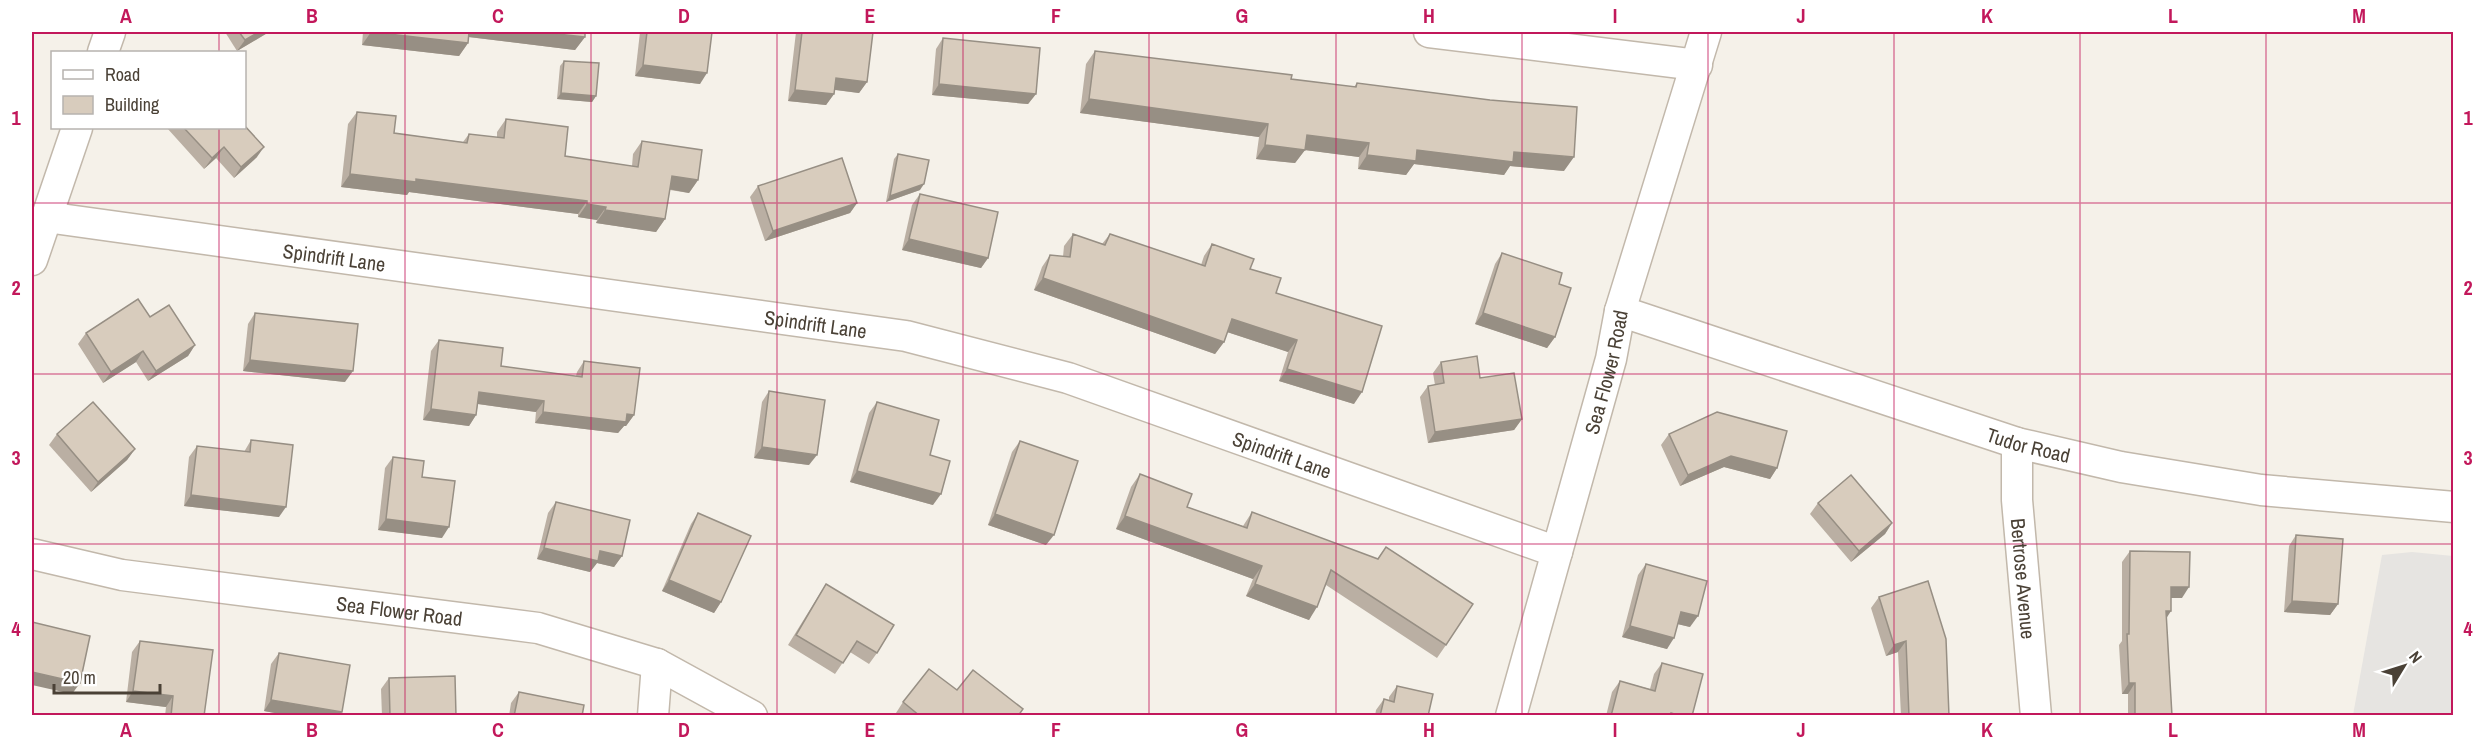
<svg xmlns="http://www.w3.org/2000/svg" width="2485" height="747" font-family="'Archivo Narrow',sans-serif">
  <style>
    .parking { fill: #e6e4e1 }
    .lines { fill: none; stroke-linecap: round; stroke-linejoin: round }
    .minor-casing { stroke: #c2b8ab; stroke-width: 33 }
    .minor { stroke: #fff; stroke-width: 30 }
    .wall { fill: #baafa3 }
    .shaded-wall { fill: #978f84 }
    .building { fill: #d8ccbd; stroke: #978f84; stroke-width: 1.5 }
    .grid { fill: none; stroke: #c2185b; stroke-width: 1.5; stroke-opacity: 0.55 }
    .labels { text-anchor: middle; dominant-baseline: central; stroke-width: 6; stroke-linejoin: round; paint-order: stroke }
    .street-label { font-size: 20px; fill: #4a4136; stroke: #fff }
    .neatline { fill: none; stroke: #c2185b; stroke-width: 2 }
    .grid-label { font-size: 20px; text-anchor: middle; font-weight: bold; fill: #c2185b }
  </style>
  <rect width="100%" height="100%" fill="#f5f1e9"/>
  <path class="parking" d="M 2412,552 L 2453,556 L 2453,715 L 2353,715 L 2382,555 Z"/>
  <g class="lines">
    <g class="minor-casing">
      <g id="minor">
        <path d="M 1429,32 L 1697,65"/>
        <path d="M 103,52 L 110,32"/>
        <path id="s1" d="M 46,217 L 906,336 L 1068,378 L 1557,552"/>
        <path d="M 32,260 L 77,128"/>
        <path id="s2" d="M 1620,311 L 2017,443 L 2121,467 L 2261,490 L 2454,507"/>
        <path id="s3" d="M 2017,443 L 2017,500 L 2036,716"/>
        <path id="s4" d="M 32,554 L 122,575 L 538,628 L 657,664 L 752,716"/>
        <path d="M 653,716 L 657,664"/>
        <path id="s5" d="M 1511,716 L 1611,359 L 1620,311 L 1706,32"/>
      </g>
    </g>
    <use href="#minor" class="minor"/>
  </g>
  <g class="wall">
    <path d="M 225,32 L 269,32 L 237,51 Z"/>
    <path d="M 363,32 L 585,32 L 585,37 L 575,50 L 468,37 L 468,43 L 459,56 L 362,45 Z"/>
    <path d="M 640,32 L 712,32 L 700,84 L 635,76 Z"/>
    <path d="M 796,32 L 873,32 L 867,82 L 859,93 L 835,90 L 834,94 L 826,105 L 788,101 Z"/>
    <path d="M 943,38 L 1036,94 L 1028,104 L 932,95 L 936,49 Z"/>
    <path d="M 1095,51 L 1291,79 L 1354,87 L 1357,83 L 1564,171 L 1510,166 L 1504,175 L 1414,164 L 1406,175 L 1358,169 L 1359,157 L 1305,150 L 1295,163 L 1256,159 L 1259,137 L 1080,113 L 1086,64 Z"/>
    <path d="M 564,61 L 596,96 L 592,102 L 557,99 L 560,66 Z"/>
    <path d="M 357,112 L 394,133 L 463,142 L 469,134 L 497,138 L 497,132 L 506,119 L 565,156 L 632,166 L 633,154 L 642,141 L 698,180 L 689,193 L 670,190 L 665,219 L 656,232 L 596,223 L 597,220 L 578,217 L 578,214 L 409,192 L 407,195 L 341,187 L 348,124 Z"/>
    <path d="M 167,128 L 244,128 L 257,157 L 234,178 L 216,158 L 204,169 Z"/>
    <path d="M 898,154 L 920,190 L 886,202 L 894,159 Z"/>
    <path d="M 758,186 L 857,203 L 850,213 L 765,241 L 750,197 Z"/>
    <path d="M 920,194 L 988,258 L 981,268 L 902,250 L 912,205 Z"/>
    <path d="M 1073,234 L 1102,244 L 1110,234 L 1201,265 L 1204,256 L 1212,244 L 1250,269 L 1276,293 L 1354,404 L 1279,381 L 1288,352 L 1227,332 L 1224,342 L 1215,354 L 1034,290 L 1042,267 L 1050,255 L 1063,257 L 1064,246 Z"/>
    <path d="M 1502,253 L 1559,284 L 1555,337 L 1547,348 L 1475,324 L 1495,264 Z"/>
    <path d="M 255,313 L 345,382 L 243,371 L 248,324 Z"/>
    <path d="M 150,317 L 195,345 L 188,356 L 148,381 L 136,362 L 103,383 L 78,344 L 86,333 Z"/>
    <path d="M 439,340 L 501,366 L 576,376 L 577,372 L 584,361 L 634,415 L 626,426 L 624,426 L 618,433 L 535,423 L 536,412 L 478,404 L 476,415 L 469,426 L 423,420 L 431,351 Z"/>
    <path d="M 1441,362 L 1480,378 L 1522,419 L 1514,430 L 1428,443 L 1420,397 L 1428,386 L 1435,385 L 1433,373 Z"/>
    <path d="M 769,391 L 809,465 L 754,458 L 762,402 Z"/>
    <path d="M 877,402 L 933,505 L 850,482 L 869,413 Z"/>
    <path d="M 57,434 L 135,449 L 127,460 L 91,492 L 49,445 Z"/>
    <path d="M 1669,434 L 1777,468 L 1770,479 L 1724,467 L 1680,486 L 1661,445 Z"/>
    <path d="M 251,440 L 279,517 L 184,506 L 189,457 L 197,446 L 244,452 Z"/>
    <path d="M 1020,441 L 1046,545 L 988,525 L 1012,452 Z"/>
    <path d="M 393,457 L 422,477 L 442,538 L 378,530 L 385,468 Z"/>
    <path d="M 1140,474 L 1187,507 L 1243,526 L 1252,512 L 1377,559 L 1386,547 L 1446,645 L 1437,658 L 1326,585 L 1309,620 L 1246,596 L 1253,579 L 1116,529 L 1131,487 Z"/>
    <path d="M 556,502 L 622,556 L 614,567 L 597,563 L 590,572 L 537,559 L 548,513 Z"/>
    <path d="M 1818,503 L 1892,523 L 1885,534 L 1851,562 L 1810,514 Z"/>
    <path d="M 698,513 L 721,602 L 714,613 L 662,591 L 691,524 Z"/>
    <path d="M 2296,535 L 2338,604 L 2330,615 L 2284,612 L 2289,546 Z"/>
    <path d="M 2130,551 L 2182,598 L 2171,598 L 2166,618 L 2172,716 L 2128,716 L 2128,694 L 2122,694 L 2119,645 L 2122,641 L 2122,562 Z"/>
    <path d="M 1646,564 L 1690,627 L 1678,624 L 1667,649 L 1622,637 L 1638,575 Z"/>
    <path d="M 826,584 L 877,653 L 869,664 L 850,652 L 835,674 L 788,645 L 819,595 Z"/>
    <path d="M 1879,597 L 1949,716 L 1901,716 L 1898,652 L 1886,656 L 1871,608 Z"/>
    <path d="M 140,641 L 204,716 L 165,716 L 166,707 L 126,702 L 132,652 Z"/>
    <path d="M 279,653 L 342,712 L 339,716 L 291,716 L 264,711 L 271,664 Z"/>
    <path d="M 1662,663 L 1692,716 L 1606,716 L 1612,692 L 1620,681 L 1650,689 L 1654,674 Z"/>
    <path d="M 389,678 L 456,716 L 382,716 L 381,689 Z"/>
    <path d="M 1397,686 L 1428,716 L 1375,716 L 1376,710 L 1384,699 L 1389,700 L 1389,697 Z"/>
    <path d="M 957,690 L 1018,716 L 899,716 L 896,713 L 903,702 Z"/>
    <path d="M 519,692 L 582,716 L 509,716 L 511,703 Z"/>
  </g>
  <g class="shaded-wall">
    <path d="M 259,32 L 269,32 L 237,51 L 245,40 Z"/>
    <path d="M 371,32 L 468,43 L 459,56 L 362,45 Z"/>
    <path d="M 464,32 L 539,32 L 585,37 L 575,50 L 461,36 Z"/>
    <path d="M 643,65 L 707,73 L 700,84 L 635,76 Z"/>
    <path d="M 836,78 L 867,82 L 859,93 L 829,89 Z"/>
    <path d="M 939,84 L 1036,94 L 1028,104 L 932,95 Z"/>
    <path d="M 795,90 L 834,94 L 826,105 L 788,101 Z"/>
    <path d="M 561,93 L 596,96 L 592,102 L 557,99 Z"/>
    <path d="M 1089,99 L 1268,124 L 1259,137 L 1080,113 Z"/>
    <path d="M 1307,135 L 1369,143 L 1359,157 L 1297,149 Z"/>
    <path d="M 1265,145 L 1305,150 L 1295,163 L 1256,159 Z"/>
    <path d="M 224,147 L 216,158 L 204,169 L 212,158 Z"/>
    <path d="M 264,147 L 257,157 L 234,178 L 241,167 Z"/>
    <path d="M 1417,150 L 1514,152 L 1574,157 L 1564,171 L 1510,166 L 1504,175 L 1414,164 L 1406,175 L 1358,169 L 1367,155 Z"/>
    <path d="M 350,174 L 416,179 L 587,201 L 578,214 L 409,192 L 407,195 L 341,187 Z"/>
    <path d="M 672,176 L 698,180 L 689,193 L 663,188 Z"/>
    <path d="M 924,184 L 920,190 L 886,202 L 890,196 Z"/>
    <path d="M 857,203 L 850,213 L 765,241 L 773,231 Z"/>
    <path d="M 587,204 L 606,207 L 597,220 L 578,217 Z"/>
    <path d="M 605,210 L 665,219 L 656,232 L 596,223 Z"/>
    <path d="M 909,239 L 988,258 L 981,268 L 902,250 Z"/>
    <path d="M 1043,278 L 1224,342 L 1215,354 L 1034,290 Z"/>
    <path d="M 1483,313 L 1555,337 L 1547,348 L 1475,324 Z"/>
    <path d="M 1232,319 L 1297,340 L 1288,352 L 1224,331 Z"/>
    <path d="M 195,345 L 188,356 L 148,381 L 156,371 Z"/>
    <path d="M 143,351 L 136,362 L 103,383 L 111,372 Z"/>
    <path d="M 250,360 L 353,371 L 345,382 L 243,371 Z"/>
    <path d="M 1287,369 L 1362,392 L 1354,404 L 1279,381 Z"/>
    <path d="M 479,392 L 544,401 L 536,412 L 471,403 Z"/>
    <path d="M 431,409 L 476,415 L 469,426 L 423,420 Z"/>
    <path d="M 543,412 L 627,414 L 634,415 L 626,426 L 624,426 L 618,433 L 535,423 Z"/>
    <path d="M 1522,419 L 1514,430 L 1428,443 L 1435,432 Z"/>
    <path d="M 762,447 L 817,455 L 809,465 L 754,458 Z"/>
    <path d="M 135,449 L 127,460 L 91,492 L 98,482 Z"/>
    <path d="M 1731,456 L 1777,468 L 1770,479 L 1724,467 L 1680,486 L 1688,475 Z"/>
    <path d="M 857,471 L 941,494 L 933,505 L 850,482 Z"/>
    <path d="M 191,495 L 286,507 L 279,517 L 184,506 Z"/>
    <path d="M 995,514 L 1054,535 L 1046,545 L 988,525 Z"/>
    <path d="M 1125,516 L 1262,566 L 1253,579 L 1116,529 Z"/>
    <path d="M 386,519 L 449,527 L 442,538 L 378,530 Z"/>
    <path d="M 1892,523 L 1885,534 L 1851,562 L 1859,551 Z"/>
    <path d="M 544,548 L 600,551 L 622,556 L 614,567 L 597,563 L 590,572 L 537,559 Z"/>
    <path d="M 669,580 L 721,602 L 714,613 L 662,591 Z"/>
    <path d="M 1255,584 L 1317,607 L 1309,620 L 1246,596 Z"/>
    <path d="M 2171,587 L 2189,587 L 2182,598 L 2164,598 Z"/>
    <path d="M 2292,601 L 2338,604 L 2330,615 L 2284,612 Z"/>
    <path d="M 2166,611 L 2171,611 L 2164,622 Z"/>
    <path d="M 1681,612 L 1698,616 L 1690,627 L 1673,623 Z"/>
    <path d="M 1630,626 L 1674,638 L 1667,649 L 1622,637 Z"/>
    <path d="M 1906,641 L 1898,652 L 1886,656 L 1894,645 Z"/>
    <path d="M 32,672 L 80,683 L 72,694 L 32,685 Z"/>
    <path d="M 2129,683 L 2135,683 L 2128,694 L 2122,694 Z"/>
    <path d="M 133,691 L 173,696 L 166,707 L 126,702 Z"/>
    <path d="M 271,700 L 342,712 L 339,716 L 291,716 L 264,711 Z"/>
  </g>
  <g class="building">
    <path d="M 239,32 L 259,32 L 245,40 Z"/>
    <path d="M 371,32 L 469,32 L 468,43 Z"/>
    <path d="M 539,32 L 585,32 L 585,37 Z"/>
    <path d="M 647,32 L 712,32 L 707,73 L 643,65 Z"/>
    <path d="M 802,32 L 873,32 L 867,82 L 836,78 L 834,94 L 795,90 Z"/>
    <path d="M 943,38 L 1040,48 L 1036,94 L 939,84 Z"/>
    <path d="M 1095,51 L 1292,75 L 1291,79 L 1356,87 L 1357,83 L 1490,100 L 1577,107 L 1574,157 L 1514,152 L 1513,162 L 1417,150 L 1416,161 L 1367,155 L 1369,143 L 1307,135 L 1305,150 L 1265,145 L 1268,124 L 1089,99 Z"/>
    <path d="M 564,61 L 599,63 L 596,96 L 561,93 Z"/>
    <path d="M 357,112 L 396,116 L 394,133 L 467,143 L 469,134 L 504,138 L 506,119 L 568,127 L 565,156 L 638,167 L 642,141 L 702,150 L 698,180 L 672,176 L 665,219 L 605,210 L 606,207 L 587,204 L 587,201 L 416,179 L 416,182 L 350,174 Z"/>
    <path d="M 244,125 L 264,147 L 241,167 L 224,147 L 212,158 L 184,128 L 244,128 Z"/>
    <path d="M 898,154 L 929,160 L 924,184 L 890,196 Z"/>
    <path d="M 842,158 L 857,203 L 773,231 L 758,186 Z"/>
    <path d="M 920,194 L 998,212 L 988,258 L 909,239 Z"/>
    <path d="M 1073,234 L 1105,245 L 1110,234 L 1205,266 L 1212,244 L 1254,259 L 1250,269 L 1281,278 L 1276,293 L 1382,326 L 1362,392 L 1287,369 L 1297,340 L 1232,319 L 1224,342 L 1043,278 L 1050,255 L 1070,257 Z"/>
    <path d="M 1502,253 L 1562,273 L 1559,284 L 1571,288 L 1555,337 L 1483,313 Z"/>
    <path d="M 138,299 L 150,317 L 169,305 L 195,345 L 156,371 L 143,351 L 111,372 L 86,333 Z"/>
    <path d="M 255,313 L 358,324 L 353,371 L 250,360 Z"/>
    <path d="M 439,340 L 503,348 L 501,366 L 582,377 L 584,361 L 640,368 L 634,415 L 627,414 L 626,422 L 543,412 L 544,401 L 479,392 L 476,415 L 431,409 Z"/>
    <path d="M 1477,356 L 1480,378 L 1514,373 L 1522,419 L 1435,432 L 1428,386 L 1444,383 L 1441,362 Z"/>
    <path d="M 769,391 L 825,400 L 817,455 L 762,447 Z"/>
    <path d="M 93,402 L 135,449 L 98,482 L 57,434 Z"/>
    <path d="M 877,402 L 939,420 L 930,455 L 950,461 L 941,494 L 857,471 Z"/>
    <path d="M 1717,412 L 1787,431 L 1777,468 L 1731,456 L 1688,475 L 1669,434 Z"/>
    <path d="M 251,440 L 293,445 L 286,507 L 191,495 L 197,446 L 250,452 Z"/>
    <path d="M 1020,441 L 1078,461 L 1054,535 L 995,514 Z"/>
    <path d="M 393,457 L 424,461 L 422,477 L 455,481 L 449,527 L 386,519 Z"/>
    <path d="M 1140,474 L 1192,494 L 1187,507 L 1247,528 L 1252,512 L 1378,559 L 1386,547 L 1473,604 L 1446,645 L 1331,570 L 1317,607 L 1255,584 L 1262,566 L 1125,516 Z"/>
    <path d="M 1851,475 L 1892,523 L 1859,551 L 1818,503 Z"/>
    <path d="M 556,502 L 630,520 L 622,556 L 600,551 L 598,561 L 544,548 Z"/>
    <path d="M 698,513 L 751,536 L 721,602 L 669,580 Z"/>
    <path d="M 2296,535 L 2343,539 L 2338,604 L 2292,601 Z"/>
    <path d="M 2130,551 L 2190,552 L 2189,587 L 2171,587 L 2171,611 L 2166,611 L 2172,716 L 2135,716 L 2135,683 L 2129,683 L 2127,634 L 2129,634 Z"/>
    <path d="M 1646,564 L 1707,581 L 1698,616 L 1681,612 L 1674,638 L 1630,626 Z"/>
    <path d="M 1928,581 L 1946,639 L 1949,716 L 1909,716 L 1906,641 L 1894,645 L 1879,597 Z"/>
    <path d="M 826,584 L 894,625 L 877,653 L 857,641 L 843,663 L 796,635 Z"/>
    <path d="M 32,622 L 90,636 L 80,683 L 32,672 Z"/>
    <path d="M 140,641 L 213,650 L 204,716 L 171,716 L 173,696 L 133,691 Z"/>
    <path d="M 279,653 L 350,665 L 342,712 L 271,700 Z"/>
    <path d="M 1662,663 L 1703,674 L 1692,716 L 1681,716 L 1671,713 L 1670,716 L 1611,716 L 1620,681 L 1655,691 Z"/>
    <path d="M 929,669 L 957,690 L 973,670 L 1023,709 L 1018,716 L 920,716 L 903,702 Z"/>
    <path d="M 455,676 L 456,716 L 390,716 L 389,678 Z"/>
    <path d="M 1397,686 L 1433,694 L 1428,716 L 1380,716 L 1384,699 L 1394,702 Z"/>
    <path d="M 519,692 L 584,705 L 582,716 L 514,716 Z"/>
  </g>
  <path class="grid" d="M 219,32 L 219,52M 405,32 L 405,716M 591,32 L 591,716M 777,32 L 777,716M 963,32 L 963,716M 1149,32 L 1149,716M 1336,32 L 1336,716M 1522,32 L 1522,716M 1708,32 L 1708,716M 1894,32 L 1894,716M 2080,32 L 2080,716M 2266,32 L 2266,716M 219,128 L 219,716M 32,203 L 2454,203M 32,374 L 2454,374M 32,544 L 2454,544"/>
  <g class="labels">
    <g class="street-label">
      <text stroke="none"><textPath href="#s1" startOffset="291">Spindrift Lane</textPath></text>
      <text stroke="none"><textPath href="#s1" startOffset="777">Spindrift Lane</textPath></text>
      <text stroke="none"><textPath href="#s5" startOffset="357">Sea Flower Road</textPath></text>
      <text stroke="none"><textPath href="#s2" startOffset="430">Tudor Road</textPath></text>
      <text stroke="none"><textPath href="#s1" startOffset="1263">Spindrift Lane</textPath></text>
      <text stroke="none"><textPath href="#s3" startOffset="136">Bertrose Avenue</textPath></text>
      <text stroke="none"><textPath href="#s4" startOffset="372">Sea Flower Road</textPath></text>
    </g>
  </g>
  <rect width="2485" height="747" fill="none" stroke="#ffffff" stroke-width="66"/>
  <rect x="51" y="51" width="195" height="78" fill="#ffffff" stroke="#b7b3af" stroke-width="1.5"/>
  <rect x="63" y="70" width="30" height="9" fill="#ffffff" stroke="#b7b3af" stroke-width="1.5"/>
  <text x="105" y="81" font-size="18" fill="#4a4136">Road</text>
  <rect x="63" y="96" width="30" height="18" fill="#d8ccbd" stroke="#b7b3af" stroke-width="1.5"/>
  <text x="105" y="111" font-size="18" fill="#4a4136">Building</text>
  <g transform="translate(2404 666) rotate(52)" stroke="#ffffff" stroke-width="4.5" paint-order="stroke">
  <path d="M0-4.5L10 22L0 15L-10 22Z" fill="#4a4136"/>
  <text y="-9" font-size="16" font-weight="bold" text-anchor="middle" fill="#4a4136">N</text>
  </g>
  <path d="M54 684v9h106v-9" fill="none" stroke="#4a4136" stroke-width="3"/>
  <text x="63" y="684" font-size="18" fill="#4a4136" stroke="#ffffff" stroke-width="4.5" paint-order="stroke">20 m</text>
  <rect x="33" y="33" width="2419" height="681" class="neatline"/>
  <g class="grid-label">
    <text x="126" y="23">A</text>
    <text x="312" y="23">B</text>
    <text x="498" y="23">C</text>
    <text x="684" y="23">D</text>
    <text x="870" y="23">E</text>
    <text x="1056" y="23">F</text>
    <text x="1242" y="23">G</text>
    <text x="1429" y="23">H</text>
    <text x="1615" y="23">I</text>
    <text x="1801" y="23">J</text>
    <text x="1987" y="23">K</text>
    <text x="2173" y="23">L</text>
    <text x="2359" y="23">M</text>
    <text x="16" y="125">1</text>
    <text x="2468" y="125">1</text>
    <text x="16" y="295">2</text>
    <text x="2468" y="295">2</text>
    <text x="16" y="465">3</text>
    <text x="2468" y="465">3</text>
    <text x="16" y="636">4</text>
    <text x="2468" y="636">4</text>
    <text x="126" y="737">A</text>
    <text x="312" y="737">B</text>
    <text x="498" y="737">C</text>
    <text x="684" y="737">D</text>
    <text x="870" y="737">E</text>
    <text x="1056" y="737">F</text>
    <text x="1242" y="737">G</text>
    <text x="1429" y="737">H</text>
    <text x="1615" y="737">I</text>
    <text x="1801" y="737">J</text>
    <text x="1987" y="737">K</text>
    <text x="2173" y="737">L</text>
    <text x="2359" y="737">M</text>
  </g>
</svg>
